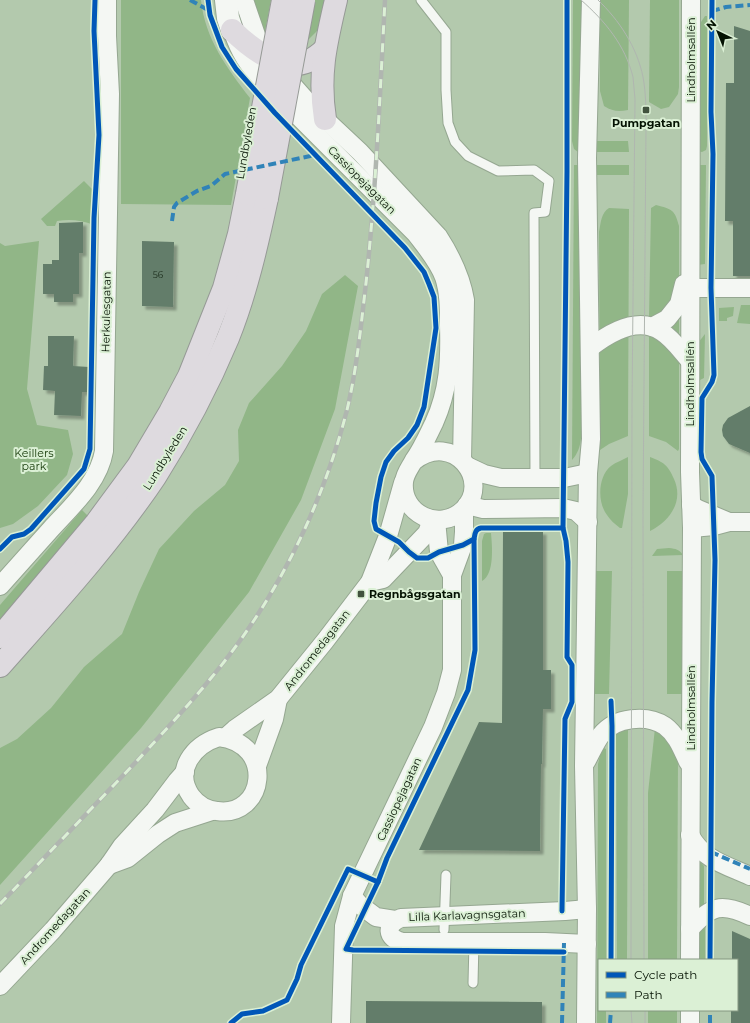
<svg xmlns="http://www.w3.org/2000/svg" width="750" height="1023" font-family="Montserrat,sans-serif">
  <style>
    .green { fill: #91b687 }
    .building { fill: #647d6a; filter: url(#shadow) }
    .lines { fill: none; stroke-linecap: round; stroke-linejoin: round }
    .service-casing { stroke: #95a791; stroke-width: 11 }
    .minor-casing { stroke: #95a791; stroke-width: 20 }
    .tertiary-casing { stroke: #95a791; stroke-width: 24 }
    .motorway-casing { stroke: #969a96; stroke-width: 24 }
    .service { stroke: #f4f7f3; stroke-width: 9 }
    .minor { stroke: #f4f7f3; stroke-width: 18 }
    .tertiary { stroke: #f4f7f3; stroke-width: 22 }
    .motorway { stroke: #dedadf; stroke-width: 22 }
    .tram { stroke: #b0b6b0; stroke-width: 1 }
    .rail-casing { stroke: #b0b6b0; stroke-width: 4.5 }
    .rail { stroke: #dbf0d5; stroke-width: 3; stroke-dasharray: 9; stroke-linecap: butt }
    .motorway-bridge-casing { stroke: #969a96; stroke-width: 24; stroke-linecap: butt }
    .motorway-bridge { stroke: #dedadf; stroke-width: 22 }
    .quiet { stroke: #3083b8; stroke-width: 4; stroke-dasharray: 8 4; stroke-linecap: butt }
    .cycleway-casing { stroke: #dbf0d5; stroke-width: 8 }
    .cycleway { stroke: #0057b8; stroke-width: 5 }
    .poi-dot { fill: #41523e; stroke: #dbf0d5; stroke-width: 1.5 }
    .labels { text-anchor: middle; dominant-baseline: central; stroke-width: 4; stroke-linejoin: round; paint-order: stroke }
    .number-label { font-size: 9px; fill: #1c2d1c }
    .street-label { font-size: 11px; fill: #041202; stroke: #dbf0d5 }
    .poi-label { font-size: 11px; font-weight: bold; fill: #041202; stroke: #dbf0d5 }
    .park-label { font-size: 11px; fill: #133706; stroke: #dbf0d5 }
  </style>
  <defs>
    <filter id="shadow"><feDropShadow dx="3.5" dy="3.5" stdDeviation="1" flood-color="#0004"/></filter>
  </defs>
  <rect width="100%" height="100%" fill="#b3c9ad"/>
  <g class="green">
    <path d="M 121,0 L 201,0 C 205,39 227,68 250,98 L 231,205 L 121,204 Z"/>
    <path d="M 250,0 L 271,0 L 264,37 Z"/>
    <path d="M 315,0 L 330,0 L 320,28 L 308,40 Z"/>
    <path d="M 573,0 L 582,0 L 581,151 L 578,152 L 574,149 L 572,141 Z"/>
    <path d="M 600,0 L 629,0 L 628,110 C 618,112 612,111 604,106 L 600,91 Z"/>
    <path d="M 650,0 L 679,0 L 679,87 L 678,94 L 669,107 L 661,109 L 649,102 Z"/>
    <path d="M 705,16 L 707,16 L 707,146 L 706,150 L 702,152 L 697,151 L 699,25 Z"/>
    <path d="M 592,141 L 628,141 L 629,152 L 593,152 Z"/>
    <path d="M 574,165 L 582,165 L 581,438 C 580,447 578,453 572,460 Z"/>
    <path d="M 593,165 L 629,165 L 629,175 L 592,175 Z"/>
    <path d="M 698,165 L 706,165 L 705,264 L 697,265 Z"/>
    <path d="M 84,181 L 94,191 L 94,225 C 81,220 70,219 57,221 L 55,226 L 47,226 L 41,219 Z"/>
    <path d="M 656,205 C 672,209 675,210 679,226 L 679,449 L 678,451 L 666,442 L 649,436 L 649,319 L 651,208 Z"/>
    <path d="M 609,208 L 629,209 L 628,436 L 609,444 L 600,450 L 599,232 C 601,222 601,213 609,208 Z"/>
    <path d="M 39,241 L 27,389 L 37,425 L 68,430 L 73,454 L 67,475 L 38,506 L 13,524 L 0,528 L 0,243 L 5,246 Z"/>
    <path d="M 345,275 L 358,286 L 335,409 L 301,500 L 249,592 L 141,728 L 0,885 L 0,748 L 17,739 L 51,708 L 84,667 L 122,634 L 139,592 L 159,549 L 194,511 L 225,485 L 239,461 L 238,430 L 249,403 L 282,366 L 306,331 L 322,294 Z"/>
    <path d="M 741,305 L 750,305 L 750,324 L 737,323 Z"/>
    <path d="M 734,307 L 733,316 L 727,318 L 727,321 L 719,321 L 719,308 Z"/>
    <path d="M 705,334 L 704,378 L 698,381 L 698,343 Z"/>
    <path d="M 628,457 L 628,494 L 622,528 L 620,528 C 615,524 610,520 607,515 C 597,502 598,476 611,466 C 616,462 623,460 628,457 Z"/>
    <path d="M 650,457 C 653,458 658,460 661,462 C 667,465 671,472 674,479 C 684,501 670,521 650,531 Z"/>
    <path d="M 82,510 L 88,516 L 0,622 L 0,605 Z"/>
    <path d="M 486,533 L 491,533 C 492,545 495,574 482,581 L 482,541 L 484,534 Z"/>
    <path d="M 669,548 C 676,549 679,549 683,555 L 652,556 L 657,549 Z"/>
    <path d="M 592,571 L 612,571 L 609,694 L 592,694 Z"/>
    <rect x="667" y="571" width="17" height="123"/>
    <path d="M 628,727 L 627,960 L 617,960 L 616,732 Z"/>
    <path d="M 655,728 L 660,730 L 678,757 L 677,960 L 648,960 L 648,793 Z"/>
    <path d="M 602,747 L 606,749 L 606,960 L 599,960 L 599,1010 L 606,1010 L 606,1023 L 597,1023 L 598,764 Z"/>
    <path d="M 699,860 L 704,866 L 704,904 L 699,910 Z"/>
    <path d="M 705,925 L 705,960 L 695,960 L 698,933 Z"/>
    <rect x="648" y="1010" width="29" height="13"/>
  </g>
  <g class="building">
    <path d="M 734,26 L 750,31 L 750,276 L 733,276 L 733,221 L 725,221 L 726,83 L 734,83 Z"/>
    <path d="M 83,222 L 83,253 L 79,253 L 79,294 L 73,294 L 73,302 L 54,302 L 54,294 L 43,294 L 43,264 L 52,264 L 52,260 L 59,260 L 59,223 Z"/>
    <path d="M 142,241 L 174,242 L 173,307 L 142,306 Z"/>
    <path d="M 48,336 L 74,336 L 73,366 L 89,367 L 88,392 L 82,392 L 81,416 L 54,415 L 55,391 L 43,390 L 44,366 L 48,366 Z"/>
    <path d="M 750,406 L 750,453 L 729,444 L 723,436 L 722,430 L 723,425 L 728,418 Z"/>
    <path d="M 503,531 L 543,531 L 543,670 L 551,670 L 551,709 L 543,709 L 542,764 L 541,764 L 540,851 L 419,850 L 479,722 L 502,723 Z"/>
    <path d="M 732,931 L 750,939 L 750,1023 L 731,1023 L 731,1010 L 737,1010 L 737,960 L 732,960 Z"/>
    <path d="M 366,1001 L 542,1002 L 542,1023 L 366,1023 Z"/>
  </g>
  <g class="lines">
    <g class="service-casing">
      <g id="service">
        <path d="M 421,0 L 446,32 L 446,90 L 448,123 L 455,142 L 468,156 L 498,171 L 534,170 L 549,181 L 545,212 L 534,213 L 534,216 L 535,478"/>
        <path d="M 444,930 L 446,875"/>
        <path d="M 473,983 L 474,942"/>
      </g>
    </g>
    <g class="minor-casing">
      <g id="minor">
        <path d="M 244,0 L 257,38 L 269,57 L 281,72 L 312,107 L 360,152 L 438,236 C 451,256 461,276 465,300 L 462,460"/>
        <path d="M 233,32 C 240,53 248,64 262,80 L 416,234 C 426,247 438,261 444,277 C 449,292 449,309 449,325 C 450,360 449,390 434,423 C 428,435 422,449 414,460 C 410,468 405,473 404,482 C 401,514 439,532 463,510 C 493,481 453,430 414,461"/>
        <path d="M 690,288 L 750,288"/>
        <path d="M 652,327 L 667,319 L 679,304 L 684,284"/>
        <path d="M 590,348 C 609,333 638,315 662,332 C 673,339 681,351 690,361"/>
        <path d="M 467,466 L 484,474 L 501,478 L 564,478 L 588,473"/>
        <path d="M 467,505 L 483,509 L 563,508 L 576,511 L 588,522"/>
        <path d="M 691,505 L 698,509 L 729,522"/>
        <path d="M 436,520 L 439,552 L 452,575"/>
        <path d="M 692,528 L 714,526 L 729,522 L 750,522"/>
        <path d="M 370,582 L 383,579 L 427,533 L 432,520"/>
        <path d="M 0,586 C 17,567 34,548 51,529 C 72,506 99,482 104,451 L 110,94 L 107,36 L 107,0"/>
        <path d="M 219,737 C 276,744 265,818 217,811 C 206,810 197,804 191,796 C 173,770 194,745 219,737 Z"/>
        <path d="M 225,738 L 235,729 L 278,699 L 325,641 L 370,582 L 388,536 L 403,483"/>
        <path d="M 586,762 C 591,753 595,743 601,735 C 615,717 647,714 665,726 C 677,735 682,749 688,762"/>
        <path d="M 257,766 L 274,719 L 278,699"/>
        <path d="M 690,835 C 703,860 726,865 750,876"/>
        <path d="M 109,865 L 128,858 L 158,834 L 175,823 L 212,811"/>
        <path d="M 352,896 L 360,905 L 376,917 L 395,920"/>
        <path d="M 587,909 L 565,911 L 401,918 C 385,924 386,939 403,942 L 545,942 L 587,944"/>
        <path d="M 690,929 C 711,906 721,902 750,916"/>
        <path d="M 690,960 L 692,528 L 690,472 L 691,0"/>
        <path d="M 0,986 L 53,930 L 109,865 L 122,846 L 155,810 L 177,781 L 185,772"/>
        <path d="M 690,1010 L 690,1023"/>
        <path d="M 341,1023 L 344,926 L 352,896 L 433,727 L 446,693 L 452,670 L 452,575 L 463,545 L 464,532 L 464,510"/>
        <path d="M 586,1023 L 587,909 L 584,766 L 587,546 L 588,473 L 591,439 L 587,158 L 591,0"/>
      </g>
    </g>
    <g class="tertiary-casing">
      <path id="tertiary" d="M 226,0 L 228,18 L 232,30"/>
    </g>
    <g class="motorway-casing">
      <g id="motorway">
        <path d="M 232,30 C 250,48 282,73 309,61 C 314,58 320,54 324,50"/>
        <path d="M 325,119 C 318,74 326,43 336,0"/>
        <path d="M 0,637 L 96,523 L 138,466 L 170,412 L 189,376 L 224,288 L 239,234 L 247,194"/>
        <path d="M 0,666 C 53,606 110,544 155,477 C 183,433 208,386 228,338 C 246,293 257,245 267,198"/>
      </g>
    </g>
    <use href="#service" class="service"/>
    <use href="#minor" class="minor"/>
    <use href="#tertiary" class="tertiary"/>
    <use href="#motorway" class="motorway"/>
    <g class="tram">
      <path d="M 581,0 C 605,21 625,45 633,77 C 634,84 634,92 635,99 L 632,403 L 631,960"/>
      <path d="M 598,0 C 619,20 637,47 643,77 C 646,93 646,110 646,126 L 643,515 L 644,960"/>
      <path d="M 631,1010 L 632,1023"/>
      <path d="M 645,1010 L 645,1023"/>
    </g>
    <g class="rail-casing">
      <path id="rail" d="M 0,904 C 45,857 90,810 135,763 C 171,724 208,685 239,642 C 289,573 326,492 347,410 C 357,368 361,325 366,283 C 376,189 380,94 385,0"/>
    </g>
    <use href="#rail" class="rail"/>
    <g class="motorway-bridge-casing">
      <g id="motorway-bridge">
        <path d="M 247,194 L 283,0"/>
        <path d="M 267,198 L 304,0"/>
      </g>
    </g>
    <use href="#motorway-bridge" class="motorway-bridge"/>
    <g class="quiet">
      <path d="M 190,0 L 210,11"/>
      <path d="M 712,11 L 726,7 L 750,5"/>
      <path d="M 172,221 L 174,207 L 177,203 L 197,191 L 211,186 L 225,174 L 315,155"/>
      <path d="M 711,852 L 750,869"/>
      <path d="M 562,1023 L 564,943"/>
      <path d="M 610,1023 L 611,1010"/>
      <path d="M 710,1023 L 710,1010"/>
    </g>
    <g class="cycleway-casing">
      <g id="cycleway">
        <path d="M 208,0 L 210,15 L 222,47 L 236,69 L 275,113 L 405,248 L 424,272 L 429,284 L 434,297 L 436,328 L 424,407 L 417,425 L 408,438 L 394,451 L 386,462 L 381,477 L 376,503 L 374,521 L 376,529 L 399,542 L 409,552 L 417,558 L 428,558 L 439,552 L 463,545 L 474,539 C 475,534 475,529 481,528 L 563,528 L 566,541 L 568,562 L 567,657 L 572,665 L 572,702 L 565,719 L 562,911"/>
        <path d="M 563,528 L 567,171 L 567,0"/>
        <path d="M 474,539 L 475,650 L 468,690 L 387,858 L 378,882 L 346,949 L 353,950 L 564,952"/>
        <path d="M 0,549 L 12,537 L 24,534 L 31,529 L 84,469 L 90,449 L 94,218 L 99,135 L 94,31 L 95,0"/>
        <path d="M 611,960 L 612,726 L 611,701"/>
        <path d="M 710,960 L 712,702 L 715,560 L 712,476 L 702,459 L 701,452 L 702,398 L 712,382 L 714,375 L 711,288 L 713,154 L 711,112 L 712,0"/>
        <path d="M 231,1023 L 242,1014 L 263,1011 L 287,1000 L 297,979 L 301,965 L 348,869 L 378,882"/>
      </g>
    </g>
    <use href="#cycleway" class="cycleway"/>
  </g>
  <g class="poi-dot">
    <rect x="642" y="106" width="8" height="8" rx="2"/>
    <rect x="357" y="590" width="8" height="8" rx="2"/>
  </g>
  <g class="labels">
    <g class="number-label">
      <text x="158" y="274">56</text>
    </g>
    <g class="street-label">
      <text transform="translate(691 60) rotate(-90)">Lindholmsallén</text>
      <text transform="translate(246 143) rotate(-80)">Lundbyleden</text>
      <text transform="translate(362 180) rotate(45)">Cassiopejagatan</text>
      <text transform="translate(106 312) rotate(-89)">Herkulesgatan</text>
      <text transform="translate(690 384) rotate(-90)">Lindholmsallén</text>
      <text transform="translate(165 458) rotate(-58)">Lundbyleden</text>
      <text transform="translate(317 650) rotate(-52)">Andromedagatan</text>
      <text transform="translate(691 708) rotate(-90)">Lindholmsallén</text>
      <text transform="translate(399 799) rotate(-65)">Cassiopejagatan</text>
      <text transform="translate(467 915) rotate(-2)">Lilla Karlavagnsgatan</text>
      <text transform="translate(55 926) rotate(-48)">Andromedagatan</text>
    </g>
    <g class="poi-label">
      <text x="646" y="123">Pumpgatan</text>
      <text x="369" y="594" text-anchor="start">Regnbågsgatan</text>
    </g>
    <g class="park-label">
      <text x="34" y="453">Keillers<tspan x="34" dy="13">park</tspan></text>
    </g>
  </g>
  <rect x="598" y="959" width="140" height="52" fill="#dbf0d5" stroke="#859781"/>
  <rect x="606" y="972" width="20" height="6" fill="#0057b8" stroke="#859781"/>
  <text x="634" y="979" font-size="12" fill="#041202">Cycle path</text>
  <rect x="606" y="992" width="20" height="6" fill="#3083b8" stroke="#859781"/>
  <text x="634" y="999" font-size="12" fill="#041202">Path</text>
  <g transform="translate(718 32) rotate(317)" stroke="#dbf0d5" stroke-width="3" paint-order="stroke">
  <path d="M0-3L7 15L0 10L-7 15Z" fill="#041202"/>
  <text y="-6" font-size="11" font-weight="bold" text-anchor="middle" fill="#041202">N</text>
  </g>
</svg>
